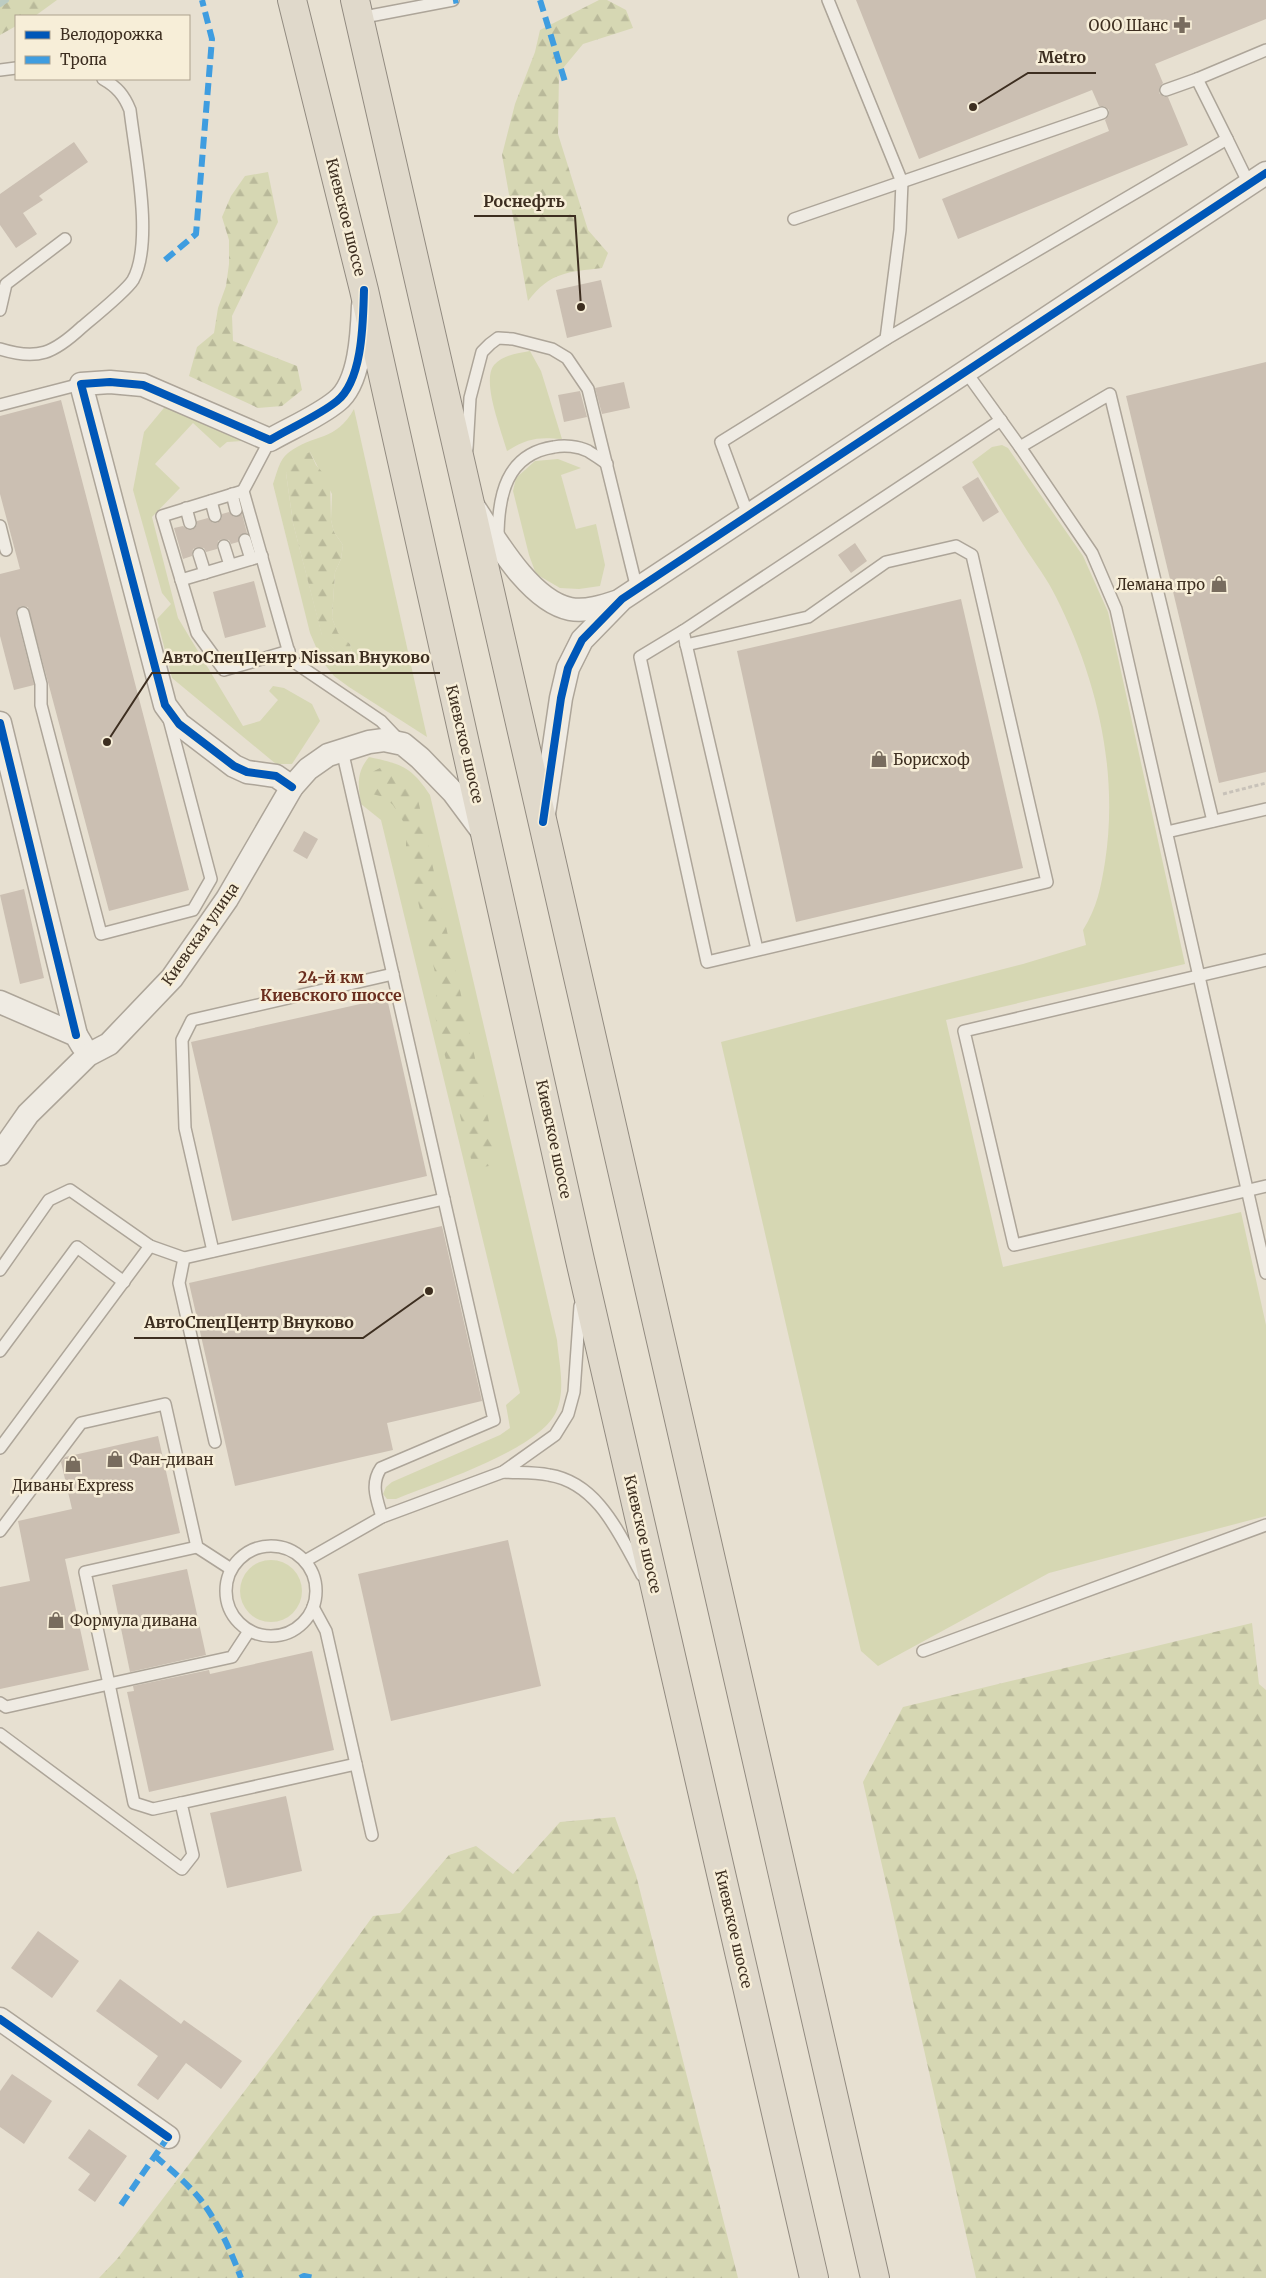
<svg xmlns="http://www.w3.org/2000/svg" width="1266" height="2278" font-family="Merriweather,serif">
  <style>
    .green { fill: #d6d7b3; fill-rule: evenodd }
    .forest { fill: url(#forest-firs) }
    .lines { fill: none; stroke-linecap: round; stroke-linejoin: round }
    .stream { stroke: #bcccc2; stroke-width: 6 }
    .building { fill: #cbbfb2 }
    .service-casing { stroke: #ada599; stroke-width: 14 }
    .minor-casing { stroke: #ada599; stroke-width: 25 }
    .trunk-casing { stroke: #928b80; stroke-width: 30 }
    .path { stroke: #c8c2b9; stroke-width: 3; stroke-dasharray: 4 2.5; stroke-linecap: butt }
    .service { stroke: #efebe3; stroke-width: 11 }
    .minor { stroke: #efebe3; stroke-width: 22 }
    .trunk { stroke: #e0d9cb; stroke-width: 28 }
    .quiet { stroke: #3f9de0; stroke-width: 6; stroke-dasharray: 12 6; stroke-linecap: butt }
    .cycleway-casing { stroke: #f7eed8; stroke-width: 11 }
    .cycleway { stroke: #0057b8; stroke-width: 8 }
    .labels { text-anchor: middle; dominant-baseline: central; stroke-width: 5; stroke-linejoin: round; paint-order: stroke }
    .poi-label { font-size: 15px; fill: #3d2e20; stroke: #f7eed8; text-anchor: start }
    .street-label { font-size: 15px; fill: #3d2e20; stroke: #f7eed8 }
    .neighbourhood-label { font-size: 16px; font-weight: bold; fill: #6b2e1e; stroke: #f7eed8 }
    .leader { fill: none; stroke: #3d2e20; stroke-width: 2 }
    .callout-dot { fill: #3d2e20; stroke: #f7eed8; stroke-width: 2 }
    .callout-label { font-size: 16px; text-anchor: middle; font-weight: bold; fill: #3d2e20; stroke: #f7eed8; stroke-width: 5; stroke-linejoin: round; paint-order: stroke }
  </style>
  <defs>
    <pattern id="forest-firs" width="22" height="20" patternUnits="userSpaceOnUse" patternTransform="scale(1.25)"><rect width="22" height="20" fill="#d6d7b3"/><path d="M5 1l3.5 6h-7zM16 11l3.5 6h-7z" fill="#b9b99a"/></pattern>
  </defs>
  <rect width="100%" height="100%" fill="#e7e0d1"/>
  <g class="green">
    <path d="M 530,351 L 541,371 L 562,439 C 538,437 528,438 507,451 C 502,432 481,381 494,365 C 503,355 518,353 530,351 Z"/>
    <path d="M 173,397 L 242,433 L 242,441 L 227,442 L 220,448 L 193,423 L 155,464 L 180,488 L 152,517 L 178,618 L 243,726 L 260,721 L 278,700 L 269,691 L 273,686 L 284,688 L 312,704 L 320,721 L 292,764 L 276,764 L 172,678 L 157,619 L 171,604 L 162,593 L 133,490 L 144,432 Z"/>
    <path d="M 354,409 L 427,737 L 349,687 L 334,676 L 322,661 L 310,633 L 273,484 C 277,473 279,460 288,453 C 314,433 336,442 354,409 ZM 310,452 L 332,494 L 331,520 L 334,532 L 343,545 L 341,559 L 335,572 L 332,618 L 338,634 L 350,644 L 353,656 L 343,660 L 322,635 L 293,523 L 286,473 Z"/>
    <path d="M 1002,445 L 1008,448 L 1083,556 L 1108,612 L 1185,964 L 946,1020 L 1003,1267 L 1241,1212 L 1266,1325 L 1266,1516 L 1049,1573 L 878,1666 L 861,1651 L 721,1042 L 1023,964 L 1086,945 L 1083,930 C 1097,908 1101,887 1105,862 C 1119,772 1097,678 1056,597 C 1048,580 1035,563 1024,546 C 1006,518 989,490 972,462 L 992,447 Z"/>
    <path d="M 558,459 L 581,468 L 561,475 L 576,529 L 596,524 L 605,565 L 600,586 L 579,589 L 560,588 L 536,574 L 529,555 L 513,491 L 516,478 L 535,461 Z"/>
    <path d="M 369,757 C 401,764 411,766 430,795 L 557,1340 C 559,1363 566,1390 556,1412 C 539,1450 435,1483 396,1499 L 387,1499 L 383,1494 L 386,1487 L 392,1482 L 500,1435 L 510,1428 L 506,1405 L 520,1393 L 381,820 L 361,804 C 358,785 356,773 369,757 Z"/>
    <circle cx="271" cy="1591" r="31"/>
  </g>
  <g class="forest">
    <path d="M 0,0 L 57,0 L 35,16 L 16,16 L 16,26 L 0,35 Z"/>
    <path d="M 599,0 L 607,0 L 626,10 L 633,28 L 583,44 L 559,73 L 558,134 L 588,230 L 608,253 L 602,268 C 568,272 550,272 528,301 L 502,155 L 515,104 L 535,52 L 540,30 Z"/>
    <path d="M 268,172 L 278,222 L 232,316 L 233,341 L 297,366 L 302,390 L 282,406 L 258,408 L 189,376 L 197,347 L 214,333 L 218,308 L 226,286 L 229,264 L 229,240 L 222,217 L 231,196 L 245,176 Z"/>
    <path d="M 310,452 L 316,465 L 330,481 L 331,520 L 334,532 L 343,545 L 341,559 L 335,572 L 332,618 L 338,633 L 350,644 L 353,656 L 343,660 L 322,636 L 293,523 L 286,473 L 293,459 Z"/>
    <path d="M 382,767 C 398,772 410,780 417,795 L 495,1149 L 495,1165 L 483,1167 L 472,1163 L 436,1020 L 434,1008 L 438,985 L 406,851 L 406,826 L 393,805 L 384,797 L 372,794 L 369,783 L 372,772 Z"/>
    <path d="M 1252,1623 L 1259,1684 L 1266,1690 L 1266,2278 L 976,2278 L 863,1782 L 903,1707 Z"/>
    <path d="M 615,1817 L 636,1875 L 738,2278 L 99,2278 L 117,2259 L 278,2047 L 373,1916 L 400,1913 L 449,1855 L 476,1846 L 513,1874 L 560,1822 Z"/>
  </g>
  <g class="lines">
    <path class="stream" d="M 0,4 L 6,0"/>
  </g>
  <g class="building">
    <path d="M 856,0 L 1266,0 L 1266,19 L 1155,64 L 1163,83 L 1159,88 L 1159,93 L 1164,97 L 1168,97 L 1188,145 L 958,239 L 942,199 L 1109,131 L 1105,120 L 1109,115 L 1109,110 L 1104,106 L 1099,106 L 1092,90 L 919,159 Z"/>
    <path d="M 74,142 L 88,162 L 39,196 L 43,200 L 23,213 L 37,234 L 16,248 L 0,225 L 0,194 Z"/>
    <path d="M 601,280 L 612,327 L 567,338 L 556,290 Z"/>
    <path d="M 1266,362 L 1266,772 L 1219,783 L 1126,396 Z"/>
    <path d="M 624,382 L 630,408 L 602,414 L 595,388 Z"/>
    <path d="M 580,391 L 587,417 L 564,422 L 558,395 Z"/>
    <path d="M 61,400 L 189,890 L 109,911 L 28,607 L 21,606 L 16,611 L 16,614 L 34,685 L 14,690 L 0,636 L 0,574 L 20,569 L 0,494 L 0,416 Z"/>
    <path d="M 978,477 L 999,512 L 983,522 L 962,487 Z"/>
    <path d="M 229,512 L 234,517 L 242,514 L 247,533 L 240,535 L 238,542 L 231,544 L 229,540 L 222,539 L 218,541 L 217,549 L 206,552 L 204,548 L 197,547 L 193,549 L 192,556 L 183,559 L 174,528 L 183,526 L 188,530 L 192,530 L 197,525 L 197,521 L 208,518 L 213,523 L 217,523 L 222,518 L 222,514 Z"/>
    <path d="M 855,543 L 867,561 L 851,573 L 838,555 Z"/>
    <path d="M 254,581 L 266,627 L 225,638 L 213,592 Z"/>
    <path d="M 961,599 L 1023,868 L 796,922 L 737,651 Z"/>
    <path d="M 304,831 L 318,839 L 307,859 L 293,851 Z"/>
    <path d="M 24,889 L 44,978 L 20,984 L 0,895 Z"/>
    <path d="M 387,998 L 427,1176 L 232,1221 L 191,1042 Z"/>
    <path d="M 442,1226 L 482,1401 L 387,1423 L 393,1450 L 235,1486 L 189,1283 Z"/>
    <path d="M 158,1436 L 180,1533 L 65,1559 L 89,1670 L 0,1689 L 0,1587 L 30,1581 L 18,1521 L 72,1509 L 61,1462 L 65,1457 Z"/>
    <path d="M 508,1540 L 541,1686 L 391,1721 L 358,1574 Z"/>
    <path d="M 187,1569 L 206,1655 L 130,1672 L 112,1585 Z"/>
    <path d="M 312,1651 L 334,1750 L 149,1792 L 127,1692 L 134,1691 L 133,1686 L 209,1670 L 210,1674 Z"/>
    <path d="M 286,1796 L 302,1871 L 227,1888 L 210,1813 Z"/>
    <path d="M 38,1931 L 79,1961 L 52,1998 L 11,1968 Z"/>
    <path d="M 120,1979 L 181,2024 L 184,2020 L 242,2061 L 221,2089 L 186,2063 L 158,2100 L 137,2085 L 158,2056 L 96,2011 Z"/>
    <path d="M 12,2074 L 52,2101 L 24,2144 L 0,2127 L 0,2091 Z"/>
    <path d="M 89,2129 L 127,2156 L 95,2202 L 78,2190 L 90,2174 L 68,2158 Z"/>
  </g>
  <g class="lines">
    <g class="service-casing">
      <g id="service">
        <path d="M 828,0 L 902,182 L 900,230 L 886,339"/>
        <path d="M 359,18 L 453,0"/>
        <path d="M 0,70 L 16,68"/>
        <path d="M 1197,79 L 1266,50"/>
        <path d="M 1227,139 L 1249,184"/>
        <path d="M 794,219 L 1102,113"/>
        <path d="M 0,310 L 6,284 L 65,239"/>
        <path d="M 0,349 C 38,361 54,353 82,327 C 94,317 126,291 133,280 C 154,242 135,154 130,110 C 124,95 117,87 103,79"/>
        <path d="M 966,372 L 1020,447 L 1092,553 L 1116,609 L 1266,1273"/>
        <path d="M 0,405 L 81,384"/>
        <path d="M 270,440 L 243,491 L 291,660 L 381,721 L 398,739"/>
        <path d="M 1020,447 L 1110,394 L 1213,821"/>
        <path d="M 467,449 L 470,398 L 482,352 L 490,344 L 498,338 L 513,339 L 552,349 L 567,358 L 588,389 L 637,589"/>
        <path d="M 243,491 L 162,516 L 197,633 L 224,670 L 289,651"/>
        <path d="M 232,494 L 236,510"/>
        <path d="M 211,501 L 215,516"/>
        <path d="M 186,508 L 190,523"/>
        <path d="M 748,515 L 721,442 L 886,339 L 1227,139 L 1197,79 L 1166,90"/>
        <path d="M 0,526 L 6,550"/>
        <path d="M 498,538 C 498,496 506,454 554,447 C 564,445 578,446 588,451 C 594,455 601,459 607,464"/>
        <path d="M 245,540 L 251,559"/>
        <path d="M 224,546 L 230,565"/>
        <path d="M 199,554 L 205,573"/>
        <path d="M 181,580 L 262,556"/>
        <path d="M 23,613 L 41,684 L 41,705 L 101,934 L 193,910 L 211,879 L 169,719"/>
        <path d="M 683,631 L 640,657 L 707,962 L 1047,882 L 972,555 L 956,546 L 886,562 L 808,617 L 686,645"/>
        <path d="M 342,750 L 494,1420 L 381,1468 C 370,1484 377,1500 382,1517"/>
        <path d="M 1167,832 L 1266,809"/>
        <path d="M 757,949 L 683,631 L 1001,420"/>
        <path d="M 1266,960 L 964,1031 L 1014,1245 L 1266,1186"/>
        <path d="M 213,1251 L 185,1128 L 182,1040 L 192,1020 L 393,974"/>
        <path d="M 0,1270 L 49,1200 L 70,1190 L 150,1246 L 184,1258"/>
        <path d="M 0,1351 L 77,1247 L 124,1282"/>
        <path d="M 215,1442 L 179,1283 L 184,1258 L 444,1199"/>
        <path d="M 0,1448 L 150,1246"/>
        <path d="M 503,1472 C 518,1473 534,1472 549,1475 C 599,1483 620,1536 642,1575"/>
        <path d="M 0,1531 L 81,1423 L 165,1404 L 197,1547 L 231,1569"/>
        <circle cx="271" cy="1591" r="45"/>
        <path d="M 197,1547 L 85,1572 L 109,1684 L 232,1657 L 249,1631"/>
        <path d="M 305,1561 L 382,1517 L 503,1472 L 555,1435 L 568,1414 L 574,1392 L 580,1306"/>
        <path d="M 313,1607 L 326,1631 L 372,1835"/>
        <path d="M 923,1651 L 1266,1525"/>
        <path d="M 0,1703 L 6,1707 L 109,1684 L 134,1803 L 153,1809 L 181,1803"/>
        <path d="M 0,1734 L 182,1869 L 193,1855 L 181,1803 L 356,1764"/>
      </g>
    </g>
    <g class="minor-casing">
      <g id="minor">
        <path d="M 474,507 C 495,539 530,601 570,609 C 586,612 604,606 619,601"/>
        <path d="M 0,723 L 76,1035"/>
        <path d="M 292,787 L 276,776 L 247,772 L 234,766 L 179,724 L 165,705 L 81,384 L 110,382 L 143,385 L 270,440 C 291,428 319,416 337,401 C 360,383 362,333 363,306"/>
        <path d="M 544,814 L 561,698 L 568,668 L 582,640 L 622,599 L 1266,173"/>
        <path d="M 0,1002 L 76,1035 L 82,1045"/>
        <path d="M 0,1154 L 28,1114 L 88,1055 L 109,1044 L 172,978 L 227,899 L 292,787 L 308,769 L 328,755 L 369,742 L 384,740 L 403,744 L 420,758 L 453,792 L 482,831"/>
        <path d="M 0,2019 L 168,2137"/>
      </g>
    </g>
    <g class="trunk-casing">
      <g id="trunk">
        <path d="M 292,0 L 364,290 L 580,1260 L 814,2278"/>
        <path d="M 355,0 L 875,2278"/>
      </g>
    </g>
    <path class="path" d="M 1223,794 L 1266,783"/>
    <use href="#service" class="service"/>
    <use href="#minor" class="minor"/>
    <use href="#trunk" class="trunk"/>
    <g class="quiet">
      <path d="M 540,0 L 566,85"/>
      <path d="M 453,1 L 458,0"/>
      <path d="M 165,260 L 196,234 L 212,39 L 202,0"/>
      <path d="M 155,2156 C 170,2169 187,2183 200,2199 C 218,2222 231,2251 241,2278"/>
      <path d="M 121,2205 L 168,2137"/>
      <path d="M 300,2278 L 304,2276 L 314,2278"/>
    </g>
    <g class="cycleway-casing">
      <g id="cycleway">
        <path d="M 0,723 L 76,1035"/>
        <path d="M 292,787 L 276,776 L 247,772 L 234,766 L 179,724 L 165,705 L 81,384 L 110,382 L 143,385 L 270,440 C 290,428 320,415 337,401 C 363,380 363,321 364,290"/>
        <path d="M 543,822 L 561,698 L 568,668 L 582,640 L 622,599 L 1266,173"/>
        <path d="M 0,2019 L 168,2137"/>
      </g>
    </g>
    <use href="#cycleway" class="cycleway"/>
  </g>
  <defs>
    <g id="pharmacy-bare" transform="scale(1.35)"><path d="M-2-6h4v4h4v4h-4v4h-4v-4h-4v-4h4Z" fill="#786c5e" stroke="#f7eed8" stroke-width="2.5" paint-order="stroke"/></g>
    <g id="shop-bare" transform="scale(1.35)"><path d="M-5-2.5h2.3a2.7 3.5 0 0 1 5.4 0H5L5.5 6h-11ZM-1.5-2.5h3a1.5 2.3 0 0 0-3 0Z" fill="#786c5e" stroke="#f7eed8" stroke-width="2.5" paint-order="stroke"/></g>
  </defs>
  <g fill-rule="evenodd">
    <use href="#pharmacy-bare" x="1182" y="25"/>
    <use href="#shop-bare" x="1219" y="584"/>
    <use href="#shop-bare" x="879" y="759"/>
    <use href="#shop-bare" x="115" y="1459"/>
    <use href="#shop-bare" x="73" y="1464"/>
    <use href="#shop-bare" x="56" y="1620"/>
  </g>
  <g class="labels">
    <g class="poi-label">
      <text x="1168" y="25" text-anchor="end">ООО Шанс</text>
      <text x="1205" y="584" text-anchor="end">Лемана про</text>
      <text x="893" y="759">Борисхоф</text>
      <text x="129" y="1459">Фан-диван</text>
      <text x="73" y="1485" text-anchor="middle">Диваны Express</text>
      <text x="70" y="1620">Формула дивана</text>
    </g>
    <g class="street-label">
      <text transform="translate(346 217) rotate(76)">Киевское шоссе</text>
      <text transform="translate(465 744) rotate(77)">Киевское шоссе</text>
      <text transform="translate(200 934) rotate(-55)">Киевская улица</text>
      <text transform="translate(554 1139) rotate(78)">Киевское шоссе</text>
      <text transform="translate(643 1534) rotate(77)">Киевское шоссе</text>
      <text transform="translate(734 1929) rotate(77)">Киевское шоссе</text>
    </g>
    <g class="neighbourhood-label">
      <text x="331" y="977">24-й км<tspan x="331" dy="18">Киевского шоссе</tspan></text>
    </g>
  </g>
  <path class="leader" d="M973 107L1028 73H1096M581 307L575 216H474M107 742L152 673H440M429 1291L363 1338H134"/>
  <g class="callout-dot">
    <circle cx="973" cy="107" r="5"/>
    <circle cx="581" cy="307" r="5"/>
    <circle cx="107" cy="742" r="5"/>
    <circle cx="429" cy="1291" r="5"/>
  </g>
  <g class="callout-label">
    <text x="1062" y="63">Metro</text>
    <text x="524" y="207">Роснефть</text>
    <text x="296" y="663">АвтоСпецЦентр Nissan Внуково</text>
    <text x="249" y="1328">АвтоСпецЦентр Внуково</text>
  </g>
  <rect x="15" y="15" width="175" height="65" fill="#f7eed8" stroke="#ada18e"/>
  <rect x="25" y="31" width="25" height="8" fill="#0057b8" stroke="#ada18e"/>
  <text x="60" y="40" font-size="15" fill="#3d2e20">Велодорожка</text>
  <rect x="25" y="56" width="25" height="8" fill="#3f9de0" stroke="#ada18e"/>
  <text x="60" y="65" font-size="15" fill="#3d2e20">Тропа</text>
</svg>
